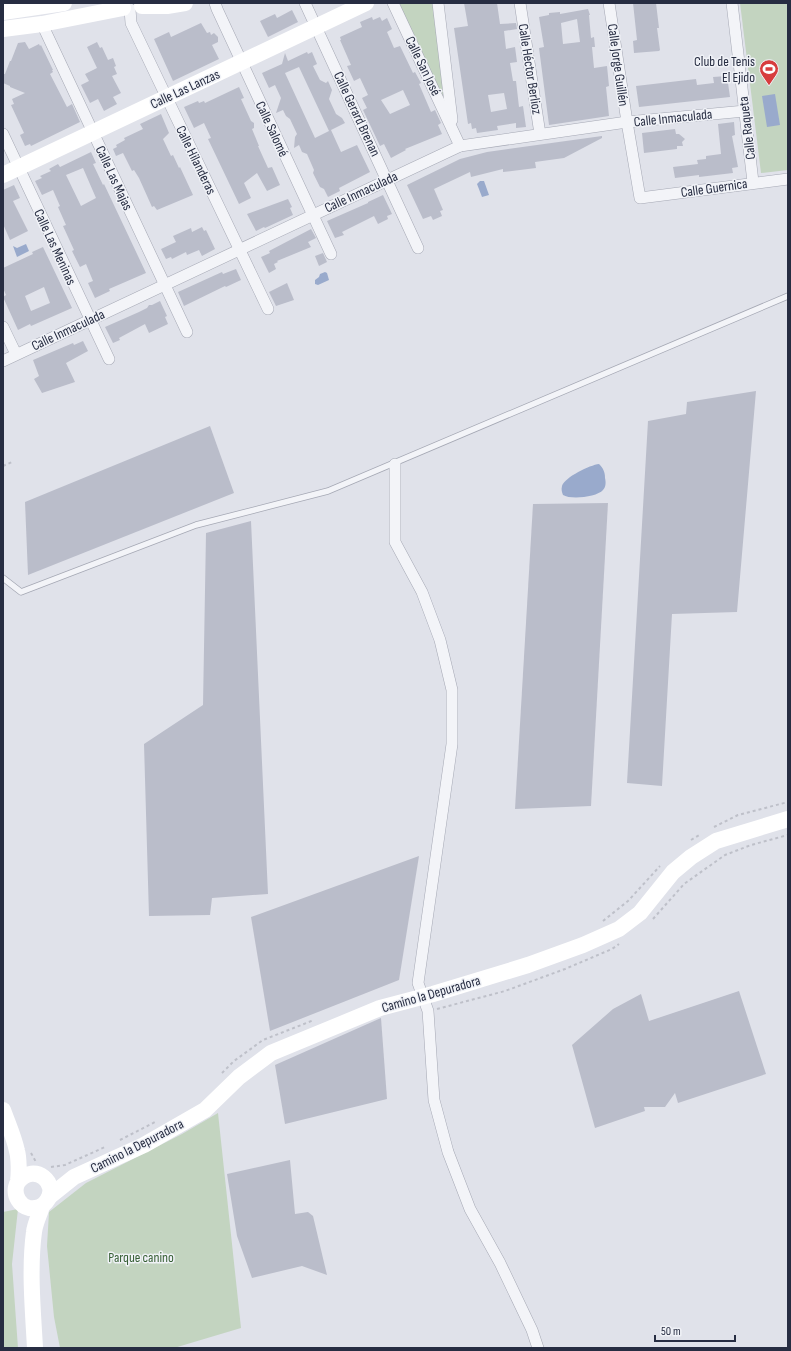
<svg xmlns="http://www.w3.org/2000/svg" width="791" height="1351" font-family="'Sofia Sans Condensed',sans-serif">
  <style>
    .green { fill: #c3d4c0 }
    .water { fill: #9ac }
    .building { fill: #babdca; fill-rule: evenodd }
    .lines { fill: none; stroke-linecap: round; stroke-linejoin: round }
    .lane-casing { stroke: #a5a8b4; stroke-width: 7 }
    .street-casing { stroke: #a5a8b4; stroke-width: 12 }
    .path { stroke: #bec0c9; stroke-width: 2; stroke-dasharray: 3 3; stroke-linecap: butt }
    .lane { stroke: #f3f4f8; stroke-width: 5.5 }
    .street { stroke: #f3f4f8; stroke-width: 11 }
    .secondary { stroke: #fff; stroke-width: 16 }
    .labels { text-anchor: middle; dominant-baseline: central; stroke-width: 3; stroke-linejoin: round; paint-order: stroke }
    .poi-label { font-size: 14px; fill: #272d42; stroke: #f0f2f7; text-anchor: end }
    .street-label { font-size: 14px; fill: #272d42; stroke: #f0f2f7 }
    .park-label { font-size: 14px; fill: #365f34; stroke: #f0f2f7 }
  </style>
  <rect width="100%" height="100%" fill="#e0e2ea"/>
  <g class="green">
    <path d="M 393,3 L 438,3 L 453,129 Z"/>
    <path d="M 740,3 L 788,3 L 788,170 L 761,173 Z"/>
    <path d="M 218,1113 L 241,1328 L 174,1348 L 60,1348 L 54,1317 L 47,1246 L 49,1212 L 86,1183 L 182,1134 Z"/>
    <path d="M 18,1209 L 12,1264 L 18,1348 L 3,1348 L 3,1212 Z"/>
  </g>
  <g class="water">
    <path d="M 775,94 L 780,125 L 767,127 L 762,96 Z"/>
    <path d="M 480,181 L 484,181 L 489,195 L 482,197 L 477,184 Z"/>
    <path d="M 26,244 L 29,251 L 17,257 L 13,246 L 17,248 Z"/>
    <path d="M 325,272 L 327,273 L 329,280 L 318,285 L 315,284 L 315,280 L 319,277 L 320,274 Z"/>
    <path d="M 599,464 C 603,468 605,472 605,478 C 606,482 606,487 603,490 C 597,497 571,500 563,495 C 562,492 561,490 562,486 C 565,477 590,465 599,464 Z"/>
  </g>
  <g class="building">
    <path d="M 464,3 L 497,3 L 500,24 L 516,23 L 517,29 L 504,31 L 506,49 L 515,47 L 517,62 L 510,63 L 513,81 L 516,81 L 519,107 L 523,106 L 526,127 L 516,128 L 516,123 L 497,126 L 498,130 L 477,133 L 476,128 L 472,129 L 471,123 L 468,124 L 454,28 L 468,26 ZM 504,93 L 507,109 L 491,112 L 488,95 Z"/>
    <path d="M 633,3 L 656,3 L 659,28 L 657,28 L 660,50 L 659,51 L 634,53 L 633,41 L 637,40 Z"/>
    <path d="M 588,9 L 590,15 L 589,15 L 591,38 L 594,37 L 595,47 L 592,47 L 594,68 L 607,66 L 609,86 L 606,87 L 609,116 L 549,125 L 539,48 L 544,47 L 539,17 L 549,15 L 549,13 L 560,12 L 560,14 ZM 577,19 L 580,42 L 563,44 L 561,23 Z"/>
    <path d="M 292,10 L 298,22 L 268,37 L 260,21 L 275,14 L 277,18 Z"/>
    <path d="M 372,17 L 373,20 L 380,17 L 382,21 L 387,18 L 392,29 L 387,32 L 394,48 L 400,46 L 413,73 L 415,72 L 421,83 L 419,84 L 431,112 L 435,110 L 441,123 L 438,125 L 442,134 L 405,149 L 406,150 L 391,158 L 384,144 L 380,146 L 363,110 L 367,108 L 362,98 L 368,95 L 360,78 L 354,81 L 347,66 L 351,65 L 340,40 L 341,40 L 340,37 L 362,27 L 360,22 ZM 403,90 L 410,105 L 390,114 L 381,100 Z"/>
    <path d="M 201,23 L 207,33 L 210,32 L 211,35 L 214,33 L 218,37 L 218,42 L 212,45 L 219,59 L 173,81 L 154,39 L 169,32 L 171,37 Z"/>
    <path d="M 25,42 L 29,49 L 39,44 L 40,46 L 41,45 L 53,70 L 52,70 L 53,72 L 50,74 L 67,107 L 72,104 L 80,122 L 31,146 L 30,144 L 25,146 L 20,135 L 24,133 L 11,105 L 14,104 L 12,99 L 25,93 L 10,87 L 10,86 L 3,83 L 3,74 L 5,74 L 10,61 L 11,61 L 18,43 Z"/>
    <path d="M 97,42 L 100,48 L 102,47 L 108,60 L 113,58 L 116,66 L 114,67 L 117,74 L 112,76 L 121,93 L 113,97 L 117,104 L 104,111 L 98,99 L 90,103 L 81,85 L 89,81 L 85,74 L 97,68 L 87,47 Z"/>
    <path d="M 307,52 L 308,54 L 312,52 L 317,64 L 313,66 L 320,80 L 326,83 L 328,81 L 332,90 L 329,99 L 336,114 L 342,118 L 345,123 L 329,131 L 299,67 L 285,73 L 315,138 L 331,130 L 341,152 L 357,145 L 370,172 L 339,188 L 340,191 L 328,197 L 324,189 L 320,187 L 313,173 L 314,170 L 307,154 L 302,152 L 299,145 L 294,148 L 295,137 L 297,134 L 290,119 L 286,116 L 283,110 L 276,113 L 281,98 L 275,85 L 269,88 L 262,73 L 282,64 L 285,53 L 288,61 Z"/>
    <path d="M 727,76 L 730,97 L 639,107 L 636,86 L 696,79 L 697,85 L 714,83 L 713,77 Z"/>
    <path d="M 239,87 L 244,98 L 241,99 L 251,121 L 254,123 L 254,128 L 252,129 L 259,146 L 258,146 L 268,168 L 272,167 L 280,185 L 267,191 L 257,173 L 244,183 L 251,198 L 239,204 L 208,139 L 211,138 L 204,123 L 194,128 L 184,107 L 198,101 L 199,103 L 204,101 L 205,103 Z"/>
    <path d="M 161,114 L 169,133 L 163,139 L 171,156 L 173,155 L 179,168 L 180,167 L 193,195 L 157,210 L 154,206 L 152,207 L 139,178 L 134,170 L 132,171 L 123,153 L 116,156 L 113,149 L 117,147 L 116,145 L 125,140 L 124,138 L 143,129 L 140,124 Z"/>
    <path d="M 734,122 L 735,135 L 732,136 L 738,167 L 732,168 L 733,173 L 699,177 L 699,175 L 675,178 L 673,167 L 698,164 L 697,160 L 706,159 L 706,156 L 721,154 L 718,124 Z"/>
    <path d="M 675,129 L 676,134 L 679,134 L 685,139 L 682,142 L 683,146 L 677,146 L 677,149 L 644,153 L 642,133 Z"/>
    <path d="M 602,136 L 602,138 L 564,158 L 535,162 L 536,168 L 503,172 L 503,169 L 471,177 L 470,172 L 434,189 L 443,210 L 440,211 L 442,216 L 433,220 L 431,216 L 423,219 L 407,185 L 460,159 L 487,152 Z"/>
    <path d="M 91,152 L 96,163 L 93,164 L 103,185 L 104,184 L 146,273 L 109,289 L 110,291 L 95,298 L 88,283 L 93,281 L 86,264 L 80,267 L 72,251 L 74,250 L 63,226 L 66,225 L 58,207 L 60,206 L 53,190 L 42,195 L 35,181 L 42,178 L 40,176 L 51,171 L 49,169 L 58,164 L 60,167 ZM 83,168 L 96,198 L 81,206 L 66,175 Z"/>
    <path d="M 14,185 L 20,198 L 13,201 L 28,231 L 10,240 L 3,224 L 3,190 Z"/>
    <path d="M 383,195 L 392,214 L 387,216 L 388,219 L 378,224 L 374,216 L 342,232 L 344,235 L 335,238 L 327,221 L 368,203 L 368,202 Z"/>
    <path d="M 288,199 L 292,207 L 290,208 L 293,215 L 265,228 L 264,227 L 256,231 L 247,214 Z"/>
    <path d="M 202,227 L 204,231 L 206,230 L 215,249 L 202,256 L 199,250 L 187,255 L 186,252 L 172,259 L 171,257 L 166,259 L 161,249 L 176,242 L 173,236 L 191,228 L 192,232 Z"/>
    <path d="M 311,229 L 316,238 L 308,242 L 311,247 L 277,261 L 278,262 L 274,264 L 276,269 L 269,273 L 261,257 L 270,253 L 269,251 Z"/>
    <path d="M 43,247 L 72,308 L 31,326 L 30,324 L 18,330 L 3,297 L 6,295 L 3,288 L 3,268 L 33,254 L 32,252 ZM 44,287 L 50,303 L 31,311 L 25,296 Z"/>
    <path d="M 323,253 L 327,262 L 319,266 L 315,256 Z"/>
    <path d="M 236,269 L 241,280 L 226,287 L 225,286 L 184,306 L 178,292 L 222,272 L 223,274 Z"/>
    <path d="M 287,283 L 294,300 L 276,306 L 269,292 Z"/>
    <path d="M 160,301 L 167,316 L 165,317 L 168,324 L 149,333 L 145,324 L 119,338 L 120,340 L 113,343 L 105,327 L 139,312 L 147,308 L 149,305 L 152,305 Z"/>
    <path d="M 83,341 L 88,351 L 66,363 L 75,382 L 42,393 L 34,379 L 39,376 L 33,360 L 73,343 L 74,345 Z"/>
    <path d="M 756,391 L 737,612 L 672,614 L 662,786 L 627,783 L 648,421 L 686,414 L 687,402 Z"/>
    <path d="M 210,426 L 234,493 L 28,575 L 25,502 Z"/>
    <path d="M 608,503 L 591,806 L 515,809 L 533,504 Z"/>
    <path d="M 251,521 L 268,894 L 212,898 L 210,915 L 149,916 L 144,744 L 203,705 L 206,533 Z"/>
    <path d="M 419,856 L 399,980 L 270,1031 L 251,917 Z"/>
    <path d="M 739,991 L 766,1074 L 678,1103 L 675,1093 L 665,1107 L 644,1107 L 645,1111 L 595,1128 L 572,1045 L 613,1009 L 641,994 L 649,1021 Z"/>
    <path d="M 381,1018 L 387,1099 L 285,1124 L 275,1065 Z"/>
    <path d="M 290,1160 L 295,1214 L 308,1212 L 313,1216 L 327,1275 L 302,1266 L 252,1278 L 237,1236 L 227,1174 Z"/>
  </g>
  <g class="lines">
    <g class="lane-casing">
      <path id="lane" d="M 3,578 L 21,592 L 196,525 L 328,491 L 788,296"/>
    </g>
    <g class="street-casing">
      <g id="street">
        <path d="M 215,3 L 217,9 L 331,254"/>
        <path d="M 305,3 L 418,248"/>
        <path d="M 393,3 L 460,146"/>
        <path d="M 438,3 L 452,120"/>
        <path d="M 520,3 L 540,134"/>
        <path d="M 609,3 L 627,122 L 640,198 L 788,179"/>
        <path d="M 732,3 L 753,182"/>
        <path d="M 130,9 L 131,23 L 268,309"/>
        <path d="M 42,24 L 187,332"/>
        <path d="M 3,134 L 109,359"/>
        <path d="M 3,327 L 16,354"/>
        <path d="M 3,361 L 460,146 L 627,122 L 745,111"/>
        <path d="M 395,464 L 395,542 L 422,592 L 440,640 L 452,690 L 452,744 L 418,983 L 428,1011 L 434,1100 L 448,1152 L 470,1209 L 500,1263 L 532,1330 L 538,1348"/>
      </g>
    </g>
    <g class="path">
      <path d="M 3,466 L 12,462"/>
      <path d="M 714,827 L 738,815 L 788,802"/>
      <path d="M 691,840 L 701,834"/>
      <path d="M 653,919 L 684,884 L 725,855 L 751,845 L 788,835"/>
      <path d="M 603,921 L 628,901 L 660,866"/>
      <path d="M 437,1009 L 505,991 L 565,969 L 612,949 L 619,944"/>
      <path d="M 222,1073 L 234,1061 L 263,1040 L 314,1020"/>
      <path d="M 120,1140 L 155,1122"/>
      <path d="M 31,1153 L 36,1162"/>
      <path d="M 51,1167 L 65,1165 L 105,1147"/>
    </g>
    <use href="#lane" class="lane"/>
    <use href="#street" class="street"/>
    <g class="secondary">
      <path d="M 142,6 L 167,6 L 185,3"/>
      <path d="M 3,12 L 64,3"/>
      <path d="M 3,29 L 42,24 L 123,8"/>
      <path d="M 3,175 L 366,3"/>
      <path d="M 3,1110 C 8,1124 14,1137 17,1151 C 19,1158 19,1174 18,1181 C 17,1186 17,1182 16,1187 C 14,1196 20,1206 29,1208 C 36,1209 42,1207 46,1202 C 61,1184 34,1161 18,1182"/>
      <path d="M 49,1197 L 74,1177 L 144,1145 L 205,1110 L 239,1077 L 271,1053 L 380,1008 L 433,994 L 528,965 L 583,945 L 619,929 L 640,913 L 673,872 L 691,857 L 716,841 L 788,819"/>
      <path d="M 35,1348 C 33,1311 29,1269 34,1232 C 35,1223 40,1214 42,1206"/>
    </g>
  </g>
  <defs>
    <g id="stadium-pin" transform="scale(1)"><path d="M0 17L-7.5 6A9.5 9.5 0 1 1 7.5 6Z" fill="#d73d3e" stroke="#f0f2f7"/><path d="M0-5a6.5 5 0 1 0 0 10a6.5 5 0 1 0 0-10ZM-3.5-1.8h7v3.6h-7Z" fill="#fff"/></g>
  </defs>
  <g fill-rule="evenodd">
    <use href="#stadium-pin" x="769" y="69"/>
  </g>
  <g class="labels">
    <g class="poi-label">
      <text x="755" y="61">Club de Tenis<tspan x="755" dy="16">El Ejido</tspan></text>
    </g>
    <g class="street-label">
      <text transform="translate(618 65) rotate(82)">Calle Jorge Guillén</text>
      <text transform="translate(423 66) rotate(64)">Calle San José</text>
      <text transform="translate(530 69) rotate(81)">Calle Héctor Berlioz</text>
      <text transform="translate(185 89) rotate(-25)">Calle Las Lanzas</text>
      <text transform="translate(357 114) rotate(65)">Calle Gerard Brenan</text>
      <text transform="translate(673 118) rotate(-6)">Calle Inmaculada</text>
      <text transform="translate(747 128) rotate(-97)">Calle Raqueta</text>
      <text transform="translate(272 129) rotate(65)">Calle Salomé</text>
      <text transform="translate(196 160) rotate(64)">Calle Hilanderas</text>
      <text transform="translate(114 178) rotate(65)">Calle Las Majas</text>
      <text transform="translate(714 188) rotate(-8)">Calle Guernica</text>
      <text transform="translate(361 192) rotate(-25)">Calle Inmaculada</text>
      <text transform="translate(55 247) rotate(65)">Calle Las Meninas</text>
      <text transform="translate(68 330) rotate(-25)">Calle Inmaculada</text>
      <text transform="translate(431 994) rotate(-16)">Camino la Depuradora</text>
      <text transform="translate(137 1146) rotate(-27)">Camino la Depuradora</text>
    </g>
    <g class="park-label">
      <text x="141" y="1257">Parque canino</text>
    </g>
  </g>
  <rect width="791" height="1351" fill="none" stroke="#272d42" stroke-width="8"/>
  <path d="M655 1335v6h80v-6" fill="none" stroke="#272d42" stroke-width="2"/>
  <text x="661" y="1335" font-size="12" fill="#272d42" stroke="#f0f2f7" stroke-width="3" paint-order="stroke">50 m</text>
</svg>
